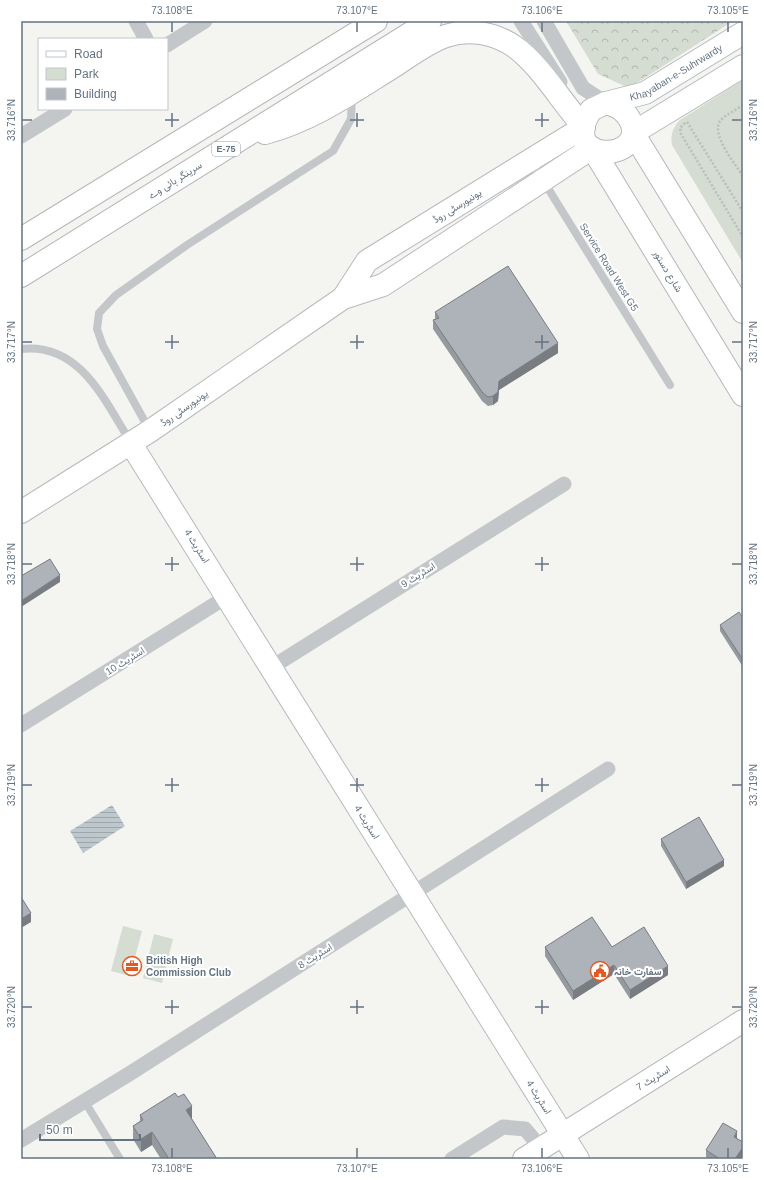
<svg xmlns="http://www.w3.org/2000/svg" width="764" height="1180" font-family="Helvetica,Vazirmatn,sans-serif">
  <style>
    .green { fill: #d5dcd1 }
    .forest { fill: url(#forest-crowns) }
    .water { fill: url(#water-rules) }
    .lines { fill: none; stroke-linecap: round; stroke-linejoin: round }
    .secondary-casing { stroke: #b6babe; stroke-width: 24 }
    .primary-casing { stroke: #b4b8bc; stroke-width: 24 }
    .highway-casing { stroke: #b4b7ba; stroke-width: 24 }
    .path { stroke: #bbbdbf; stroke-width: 2.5; stroke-dasharray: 2 2; stroke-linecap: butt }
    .lane { stroke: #c4c7ca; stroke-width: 8 }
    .street { stroke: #c4c7ca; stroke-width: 15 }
    .secondary { stroke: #fff; stroke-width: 22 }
    .primary { stroke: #fff; stroke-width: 22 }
    .highway { stroke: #fff; stroke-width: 22 }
    .wall { fill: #959a9f }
    .shaded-wall { fill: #797d82 }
    .building { fill: #adb3b9; stroke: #797d82 }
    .ticks { fill: none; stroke: #637382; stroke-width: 1.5 }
    .labels { text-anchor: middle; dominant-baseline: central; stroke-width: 4; stroke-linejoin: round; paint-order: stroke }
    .shield { fill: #fff; stroke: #929da8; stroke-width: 1 }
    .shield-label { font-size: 9px; font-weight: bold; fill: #637382 }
    .street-label { font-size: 10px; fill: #637382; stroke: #fff }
    .poi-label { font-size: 10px; font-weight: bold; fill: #637382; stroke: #fff; text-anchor: start }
    .neatline { fill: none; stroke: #637382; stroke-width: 1.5 }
    .ticks-label { font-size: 10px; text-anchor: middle; fill: #637382 }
  </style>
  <defs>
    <pattern id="forest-crowns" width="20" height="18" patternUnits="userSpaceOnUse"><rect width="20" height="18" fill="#d5dcd1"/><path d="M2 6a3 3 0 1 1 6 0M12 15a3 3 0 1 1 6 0" fill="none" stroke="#b0b7af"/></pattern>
    <pattern id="water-rules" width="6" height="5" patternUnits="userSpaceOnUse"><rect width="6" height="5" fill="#bdc7cc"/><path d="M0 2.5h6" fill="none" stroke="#9da6ab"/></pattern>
  </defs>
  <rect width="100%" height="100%" fill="#f4f5f0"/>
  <g class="green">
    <path d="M 743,80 L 743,263 L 672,145 C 670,134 673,128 680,120 Z"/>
    <path d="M 123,926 L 142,931 L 130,976 L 111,971 Z"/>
    <path d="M 154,934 L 173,939 L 162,983 L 143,978 Z"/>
  </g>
  <path class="forest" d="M 566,21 L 733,21 L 629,88 L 598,74 Z"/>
  <path class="water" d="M 112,805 L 125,826 L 83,853 L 70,831 Z"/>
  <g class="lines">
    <g class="secondary-casing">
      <g id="secondary">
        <path id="s1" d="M 606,103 L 645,93 L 743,33"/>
        <path d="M 633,133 L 743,66"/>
        <path d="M 343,298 L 367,261 L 584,127"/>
        <path d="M 131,444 L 578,1159"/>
        <path d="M 21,512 L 150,431 L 343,298 L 383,285 L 592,148"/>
        <path d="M 524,1159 L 743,1021"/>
      </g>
    </g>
    <g class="primary-casing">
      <g id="primary">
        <path d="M 606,103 C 618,106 626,111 631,122 C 648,162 556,165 591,110 Z"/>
        <path d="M 633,133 L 743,312"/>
        <path d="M 592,148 L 743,395"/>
      </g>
    </g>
    <g class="highway-casing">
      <g id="highway">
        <path d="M 265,133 C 314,120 354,91 396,65 C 411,55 428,42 446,36 C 469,28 495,33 515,47 C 541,66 562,103 584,127"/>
        <path d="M 21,239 L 376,21"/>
        <path d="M 21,276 L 430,21"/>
      </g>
    </g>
    <g class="path">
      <path d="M 743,105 C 736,110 725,115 720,121 C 711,135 735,164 743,176"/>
      <path d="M 687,122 L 743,212"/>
      <path d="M 685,123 L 680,128 L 681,134 L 743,237"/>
    </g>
    <g class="lane">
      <path d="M 531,161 L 670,385"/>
      <path d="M 21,349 C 80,342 105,401 131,443"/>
      <path d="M 150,431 L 103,346 L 97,329 L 99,313 L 116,295 L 187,245 L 333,151 L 351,119 L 352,96"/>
      <path d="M 85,1102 L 120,1159"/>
    </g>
    <g class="street">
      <path d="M 136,21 L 146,39"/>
      <path d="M 521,21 L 560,82"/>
      <path d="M 544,21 L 583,88 L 606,103"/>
      <path d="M 167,45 L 205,21"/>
      <path d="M 21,136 L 65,109"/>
      <path d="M 272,667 L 564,484"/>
      <path d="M 21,725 L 228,596"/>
      <path d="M 21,1140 L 129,1074 L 608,769"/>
      <path d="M 452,1159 L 503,1127 L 525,1129 L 541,1148"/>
    </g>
    <use href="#secondary" class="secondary"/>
    <use href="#primary" class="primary"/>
    <use href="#highway" class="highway"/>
  </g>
  <g class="wall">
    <path d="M 435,312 L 558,353 L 499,390 L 498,401 L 493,405 L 488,406 L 482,401 L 433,329 L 433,320 L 435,319 Z"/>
    <path d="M 743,618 L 743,667 L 720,631 L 720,625 Z"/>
    <path d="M 661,839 L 724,866 L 686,889 L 661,846 Z"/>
    <path d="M 545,947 L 612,947 L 668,975 L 630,999 L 614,974 L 573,1000 L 545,956 Z"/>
    <path d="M 140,1115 L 192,1119 L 217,1159 L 161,1159 L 152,1145 L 141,1152 L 133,1139 L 133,1126 L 140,1121 Z"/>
    <path d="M 737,1138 L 743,1154 L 740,1159 L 709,1159 L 706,1157 L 706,1150 Z"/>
  </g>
  <g class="shaded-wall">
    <path d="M 558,343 L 558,353 L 499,390 L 498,401 L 493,405 L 493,396 L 499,381 Z"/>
    <path d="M 60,575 L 60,582 L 21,607 L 21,601 Z"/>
    <path d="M 724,860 L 724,866 L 686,889 L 686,882 Z"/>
    <path d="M 31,913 L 31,922 L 21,928 L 21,919 Z"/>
    <path d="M 614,965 L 614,974 L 573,1000 L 573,991 Z"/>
    <path d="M 668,966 L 668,975 L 630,999 L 630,990 Z"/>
    <path d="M 192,1106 L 192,1119 L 186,1123 L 186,1110 Z"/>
    <path d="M 737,1131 L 737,1138 L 734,1144 L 734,1137 Z"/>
    <path d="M 152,1132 L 152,1145 L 141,1152 L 141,1139 Z"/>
    <path d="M 743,1147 L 743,1154 L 740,1159 L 735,1159 Z"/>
  </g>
  <g class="building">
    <path d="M 508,266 L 558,343 L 499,381 L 498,392 L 493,396 L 488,397 L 482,392 L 433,320 L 439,318 L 435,312 Z"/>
    <path d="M 50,559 L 60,575 L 21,601 L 21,576 Z"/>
    <path d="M 739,612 L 743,618 L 743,660 L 720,625 Z"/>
    <path d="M 699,817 L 724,860 L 686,882 L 661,839 Z"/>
    <path d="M 21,897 L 31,913 L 21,919 Z"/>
    <path d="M 592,917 L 612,947 L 644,927 L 668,966 L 630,990 L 614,965 L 573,991 L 545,947 Z"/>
    <path d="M 175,1093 L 178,1097 L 184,1094 L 192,1106 L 186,1110 L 217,1159 L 169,1159 L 152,1132 L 141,1139 L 133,1126 L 143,1120 L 140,1115 Z"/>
    <path d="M 723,1123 L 737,1131 L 734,1137 L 743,1142 L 743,1147 L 735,1159 L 720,1159 L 706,1150 Z"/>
  </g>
  <path class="ticks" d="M 172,22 L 172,32M 357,22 L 357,32M 542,22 L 542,32M 728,22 L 728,32M 172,113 L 172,127M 357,113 L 357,127M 542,113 L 542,127M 22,120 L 32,120M 165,120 L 179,120M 350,120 L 364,120M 535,120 L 549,120M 732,120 L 742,120M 172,335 L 172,349M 357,335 L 357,349M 542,335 L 542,349M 22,342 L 32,342M 165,342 L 179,342M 350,342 L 364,342M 535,342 L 549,342M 732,342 L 742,342M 172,557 L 172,571M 357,557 L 357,571M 542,557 L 542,571M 22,564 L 32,564M 165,564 L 179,564M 350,564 L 364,564M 535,564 L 549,564M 732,564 L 742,564M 172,778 L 172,792M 357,778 L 357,792M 542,778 L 542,792M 22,785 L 32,785M 165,785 L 179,785M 350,785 L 364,785M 535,785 L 549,785M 732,785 L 742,785M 172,1000 L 172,1014M 357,1000 L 357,1014M 542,1000 L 542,1014M 22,1007 L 32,1007M 165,1007 L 179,1007M 350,1007 L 364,1007M 535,1007 L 549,1007M 732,1007 L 742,1007M 172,1148 L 172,1158M 357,1148 L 357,1158M 542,1148 L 542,1158M 728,1148 L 728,1158"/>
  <defs>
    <g id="office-ring" transform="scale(1)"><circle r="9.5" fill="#fff" stroke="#e55820" stroke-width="1.5"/><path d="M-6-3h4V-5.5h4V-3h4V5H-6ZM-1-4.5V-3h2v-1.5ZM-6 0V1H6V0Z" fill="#e55820"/></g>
    <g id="civic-ring" transform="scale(1)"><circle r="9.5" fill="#fff" stroke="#e55820" stroke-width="1.5"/><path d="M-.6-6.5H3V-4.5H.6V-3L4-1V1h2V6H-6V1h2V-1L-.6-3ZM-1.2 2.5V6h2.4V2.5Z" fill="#e55820"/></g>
  </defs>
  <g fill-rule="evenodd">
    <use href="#office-ring" x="132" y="966"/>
    <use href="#civic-ring" x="600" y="971"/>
  </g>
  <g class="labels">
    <rect class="shield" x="212" y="142" width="28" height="14" rx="3"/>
    <g class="shield-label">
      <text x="226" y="149">E-75</text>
    </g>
    <g class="street-label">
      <text stroke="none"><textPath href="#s1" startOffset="77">Khayaban-e-Suhrwardy</textPath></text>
      <text transform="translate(175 180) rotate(-32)">سرینگر ہائی وے</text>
      <text transform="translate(457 206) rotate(-32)">یونیورسٹی روڈ</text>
      <text transform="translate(609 267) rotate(58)">Service Road West G5</text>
      <text transform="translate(668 271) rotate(59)">شارع دستور</text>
      <text transform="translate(184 408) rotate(-35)">یونیورسٹی روڈ</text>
      <text transform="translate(197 546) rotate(58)">اسٹریٹ 4</text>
      <text transform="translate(418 575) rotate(-32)">اسٹریٹ 9</text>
      <text transform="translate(125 661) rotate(-32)">اسٹریٹ 10</text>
      <text transform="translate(367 822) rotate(58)">اسٹریٹ 4</text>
      <text transform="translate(315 956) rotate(-32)">اسٹریٹ 8</text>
      <text transform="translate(653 1078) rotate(-32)">اسٹریٹ 7</text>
      <text transform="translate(539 1097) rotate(58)">اسٹریٹ 4</text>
    </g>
    <g class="poi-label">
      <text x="146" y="960">British High<tspan x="146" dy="12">Commission Club</tspan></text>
      <text x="614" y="971">سفارت خانہ</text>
    </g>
  </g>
  <rect width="764" height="1180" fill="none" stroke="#ffffff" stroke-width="44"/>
  <rect x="38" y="38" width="130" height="72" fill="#ffffff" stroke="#c1c7cd"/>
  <rect x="46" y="51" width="20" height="6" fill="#ffffff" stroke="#c1c7cd"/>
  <text x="74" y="58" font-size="12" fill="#637382">Road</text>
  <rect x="46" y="68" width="20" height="12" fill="#d5dcd1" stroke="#c1c7cd"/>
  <text x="74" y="78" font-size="12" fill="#637382">Park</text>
  <rect x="46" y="88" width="20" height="12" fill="#adb3b9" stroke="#c1c7cd"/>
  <text x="74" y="98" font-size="12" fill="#637382">Building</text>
  <path d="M40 1134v6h100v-6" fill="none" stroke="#637382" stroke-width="2"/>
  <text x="46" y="1134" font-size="12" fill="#637382" stroke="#ffffff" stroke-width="3" paint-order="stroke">50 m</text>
  <rect x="22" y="22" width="720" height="1136" class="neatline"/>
  <g class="ticks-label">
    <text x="172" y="14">73.108°E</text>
    <text x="357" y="14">73.107°E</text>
    <text x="542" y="14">73.106°E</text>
    <text x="728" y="14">73.105°E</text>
    <text transform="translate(753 120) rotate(-90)" y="4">33.716°N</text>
    <text transform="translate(11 120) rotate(-90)" y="4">33.716°N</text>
    <text transform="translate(753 342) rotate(-90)" y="4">33.717°N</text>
    <text transform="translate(11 342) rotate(-90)" y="4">33.717°N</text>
    <text transform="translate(11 564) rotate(-90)" y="4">33.718°N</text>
    <text transform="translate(753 564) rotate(-90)" y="4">33.718°N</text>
    <text transform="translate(11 785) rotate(-90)" y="4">33.719°N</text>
    <text transform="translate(753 785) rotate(-90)" y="4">33.719°N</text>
    <text transform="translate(11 1007) rotate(-90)" y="4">33.720°N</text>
    <text transform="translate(753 1007) rotate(-90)" y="4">33.720°N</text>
    <text x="172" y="1172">73.108°E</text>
    <text x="357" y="1172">73.107°E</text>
    <text x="542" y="1172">73.106°E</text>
    <text x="728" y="1172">73.105°E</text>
  </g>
</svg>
